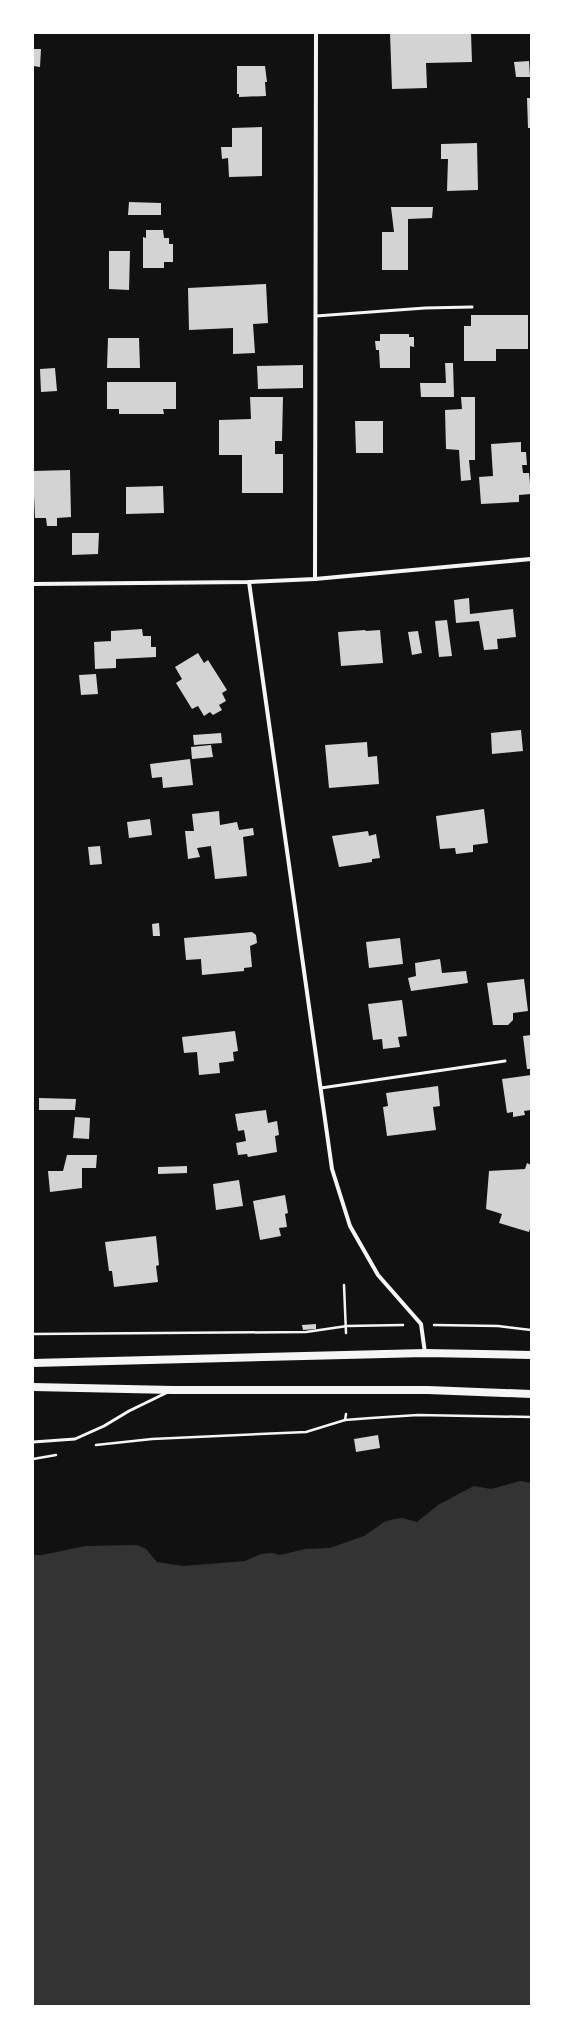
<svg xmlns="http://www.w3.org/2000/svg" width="564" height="2039" font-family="Poppins,sans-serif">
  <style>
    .water { fill: #333 }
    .building { fill: #d3d3d3 }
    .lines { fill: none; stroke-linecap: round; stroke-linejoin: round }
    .path { stroke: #f5f5f5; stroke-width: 2.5 }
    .service { stroke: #f5f5f5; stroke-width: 3 }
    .minor { stroke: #f5f5f5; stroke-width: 4 }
    .secondary { stroke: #f5f5f5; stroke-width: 8 }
  </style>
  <rect width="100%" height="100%" fill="#111"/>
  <path class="water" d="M 520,1481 L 531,1483 L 531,2006 L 33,2006 L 33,1555 L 42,1555 L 85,1546 L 137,1545 L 146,1549 L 157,1562 L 183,1566 L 245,1561 L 261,1554 L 273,1553 L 280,1555 L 305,1549 L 330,1548 L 364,1536 L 384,1522 L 394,1519 L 402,1518 L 417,1522 L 438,1505 L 466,1490 L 474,1486 L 491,1489 Z"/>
  <g class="building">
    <path d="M 390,33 L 471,33 L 472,62 L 426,63 L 427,88 L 392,89 Z"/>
    <path d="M 33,49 L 41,49 L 40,67 L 33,66 Z"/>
    <path d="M 529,61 L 530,77 L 516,77 L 514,62 Z"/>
    <path d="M 237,66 L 265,66 L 267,82 L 265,82 L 266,96 L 239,97 L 239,94 L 237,94 Z"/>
    <path d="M 527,98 L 531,98 L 531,128 L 528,128 Z"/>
    <path d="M 262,127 L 262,176 L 229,177 L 228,158 L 222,159 L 221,147 L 232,147 L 232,128 Z"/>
    <path d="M 477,143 L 478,190 L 447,191 L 448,159 L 441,159 L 441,144 Z"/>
    <path d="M 129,202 L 161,203 L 161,215 L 128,215 Z"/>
    <path d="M 391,207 L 433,207 L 432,218 L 408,219 L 408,270 L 382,270 L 382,232 L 394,232 Z"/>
    <path d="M 146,230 L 163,230 L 164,238 L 169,238 L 169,244 L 173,244 L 173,262 L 164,262 L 164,268 L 143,268 L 143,237 L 146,238 Z"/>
    <path d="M 109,251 L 130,251 L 129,290 L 109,289 Z"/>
    <path d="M 266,284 L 268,323 L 253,324 L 255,353 L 233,354 L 233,328 L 189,330 L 188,288 Z"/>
    <path d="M 471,315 L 528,315 L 528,349 L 496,349 L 496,361 L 464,361 L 464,326 L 471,326 Z"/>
    <path d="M 380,334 L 409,334 L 409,337 L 414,337 L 414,347 L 410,346 L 410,368 L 380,368 L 379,350 L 376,350 L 375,341 L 380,341 Z"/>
    <path d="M 108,338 L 139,338 L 140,368 L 107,368 Z"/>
    <path d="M 445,363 L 453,363 L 454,397 L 421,397 L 420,383 L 446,383 Z"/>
    <path d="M 303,365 L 303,388 L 258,389 L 257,366 Z"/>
    <path d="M 55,368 L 57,391 L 41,392 L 40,369 Z"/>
    <path d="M 107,382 L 176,382 L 176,409 L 163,409 L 164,414 L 119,414 L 119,409 L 107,409 Z"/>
    <path d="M 250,397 L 283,397 L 282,441 L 275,441 L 275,454 L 283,454 L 283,493 L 242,493 L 242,455 L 219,455 L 219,420 L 251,419 Z"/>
    <path d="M 461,397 L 475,397 L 475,460 L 469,460 L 471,480 L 461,481 L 459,450 L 446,449 L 445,410 L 462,409 Z"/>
    <path d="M 355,421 L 383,421 L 383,453 L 356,453 Z"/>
    <path d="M 521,442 L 521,452 L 526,452 L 527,465 L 522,465 L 523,473 L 529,473 L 531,494 L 519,495 L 519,502 L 481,504 L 479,477 L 493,476 L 491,444 Z"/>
    <path d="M 70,470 L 71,517 L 57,518 L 57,526 L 47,526 L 46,518 L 35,518 L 33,471 Z"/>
    <path d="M 163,486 L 164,513 L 126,514 L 126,487 Z"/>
    <path d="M 72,533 L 99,533 L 98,554 L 72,555 Z"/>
    <path d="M 469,598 L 470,614 L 513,609 L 516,637 L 497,639 L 498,649 L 484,650 L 479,621 L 456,623 L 454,600 Z"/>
    <path d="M 447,620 L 452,656 L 439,657 L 435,621 Z"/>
    <path d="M 142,629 L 143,636 L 151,636 L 151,647 L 156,647 L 156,657 L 116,659 L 116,668 L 95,669 L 94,642 L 111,641 L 111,631 Z"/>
    <path d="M 365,630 L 366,631 L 380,630 L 383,663 L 341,666 L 338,632 Z"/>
    <path d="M 418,631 L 422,653 L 412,655 L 408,632 Z"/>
    <path d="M 198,653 L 204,663 L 208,660 L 227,690 L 222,693 L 226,701 L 219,705 L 222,710 L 213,715 L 210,712 L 204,716 L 198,706 L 192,709 L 176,683 L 182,679 L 175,667 Z"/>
    <path d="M 96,674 L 98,694 L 81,695 L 79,675 Z"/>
    <path d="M 521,730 L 523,751 L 492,754 L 491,733 Z"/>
    <path d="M 221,733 L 222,743 L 194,745 L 193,735 Z"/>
    <path d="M 367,742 L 368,757 L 377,756 L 379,784 L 329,788 L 325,745 Z"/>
    <path d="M 211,745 L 213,757 L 192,759 L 191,747 Z"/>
    <path d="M 190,759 L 193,785 L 163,788 L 162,777 L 152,778 L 150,764 Z"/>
    <path d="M 484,809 L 488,843 L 473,845 L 473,852 L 456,854 L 455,848 L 440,849 L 436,816 Z"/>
    <path d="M 219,811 L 220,825 L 237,822 L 239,830 L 253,828 L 254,835 L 243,837 L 247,876 L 215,879 L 211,846 L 197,848 L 200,857 L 188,859 L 185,831 L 194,831 L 192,814 Z"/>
    <path d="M 150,819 L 152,835 L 129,838 L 127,822 Z"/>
    <path d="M 368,831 L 369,836 L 376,834 L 380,858 L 372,859 L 372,862 L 339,867 L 332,836 Z"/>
    <path d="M 100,846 L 102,864 L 90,865 L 88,847 Z"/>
    <path d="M 159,923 L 160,936 L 153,936 L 152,924 Z"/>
    <path d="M 252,932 L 256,935 L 257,943 L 250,946 L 252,967 L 244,968 L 244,971 L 202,975 L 201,959 L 186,960 L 184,938 Z"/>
    <path d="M 400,938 L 403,964 L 369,968 L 366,942 Z"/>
    <path d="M 440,959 L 442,973 L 466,971 L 468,983 L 411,991 L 408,978 L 416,976 L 415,963 Z"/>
    <path d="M 524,979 L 528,1011 L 513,1013 L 513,1020 L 508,1025 L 493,1025 L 487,983 Z"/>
    <path d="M 402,1000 L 407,1036 L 398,1037 L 400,1047 L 383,1049 L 382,1039 L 373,1040 L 368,1004 Z"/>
    <path d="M 235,1031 L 238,1051 L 233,1052 L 234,1061 L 219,1063 L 220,1073 L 199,1075 L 197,1052 L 184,1053 L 182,1037 Z"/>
    <path d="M 531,1035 L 531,1069 L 527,1069 L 523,1036 Z"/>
    <path d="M 531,1075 L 531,1110 L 524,1111 L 525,1115 L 513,1117 L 513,1112 L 507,1113 L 502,1079 Z"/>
    <path d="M 438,1086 L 440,1106 L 433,1107 L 436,1130 L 387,1136 L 383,1107 L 388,1106 L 386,1093 Z"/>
    <path d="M 39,1098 L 76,1099 L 75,1110 L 39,1110 Z"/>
    <path d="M 266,1110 L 268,1123 L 277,1121 L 279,1135 L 275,1136 L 277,1152 L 248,1157 L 247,1154 L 238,1155 L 236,1143 L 246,1141 L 244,1130 L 238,1131 L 235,1114 Z"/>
    <path d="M 75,1117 L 90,1118 L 89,1139 L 73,1138 Z"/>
    <path d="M 67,1155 L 97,1155 L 96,1168 L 82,1168 L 82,1188 L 50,1192 L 48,1171 L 63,1171 Z"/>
    <path d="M 527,1163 L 531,1165 L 531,1225 L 529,1232 L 499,1223 L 502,1214 L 486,1209 L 489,1171 L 525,1169 Z"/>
    <path d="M 187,1166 L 187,1173 L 158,1174 L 158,1167 Z"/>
    <path d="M 239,1180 L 243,1206 L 216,1210 L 213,1184 Z"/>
    <path d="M 285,1195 L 288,1213 L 285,1214 L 287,1227 L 279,1228 L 281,1236 L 260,1240 L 253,1201 Z"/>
    <path d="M 156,1236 L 159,1265 L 156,1266 L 158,1282 L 114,1287 L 112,1271 L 109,1271 L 105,1242 Z"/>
    <path d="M 316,1324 L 316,1329 L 303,1330 L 302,1325 Z"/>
    <path d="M 378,1435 L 380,1448 L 356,1452 L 354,1439 Z"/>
  </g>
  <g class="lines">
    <g class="path">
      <path d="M 344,1285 L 346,1333"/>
      <path d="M 434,1325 L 498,1326 L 531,1330"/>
      <path d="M 33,1334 L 306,1332 L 347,1326 L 403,1325"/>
      <path d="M 345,1420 L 346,1414"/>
      <path d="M 96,1445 L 152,1439 L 306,1432 L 345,1420 L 371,1418 L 418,1415 L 531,1417"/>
      <path d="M 33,1459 L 56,1455"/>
    </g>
    <g class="service">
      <path d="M 316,316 L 425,308 L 472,307"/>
      <path d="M 321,1088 L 505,1061"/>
      <path d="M 33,1442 L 75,1439 L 104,1426 L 129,1411 L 168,1392"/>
    </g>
    <g class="minor">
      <path d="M 315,579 L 316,33"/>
      <path d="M 249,582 L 332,1169 L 350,1226 L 378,1275 L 421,1324 L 425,1353"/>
      <path d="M 33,584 L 249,582 L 315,579 L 531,559"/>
    </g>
    <g class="secondary">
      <path d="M 33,1363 L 425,1353 L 531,1355"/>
      <path d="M 33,1387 L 173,1390 L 428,1390 L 531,1394"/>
    </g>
  </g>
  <rect width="564" height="2039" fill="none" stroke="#ffffff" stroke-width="68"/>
</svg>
